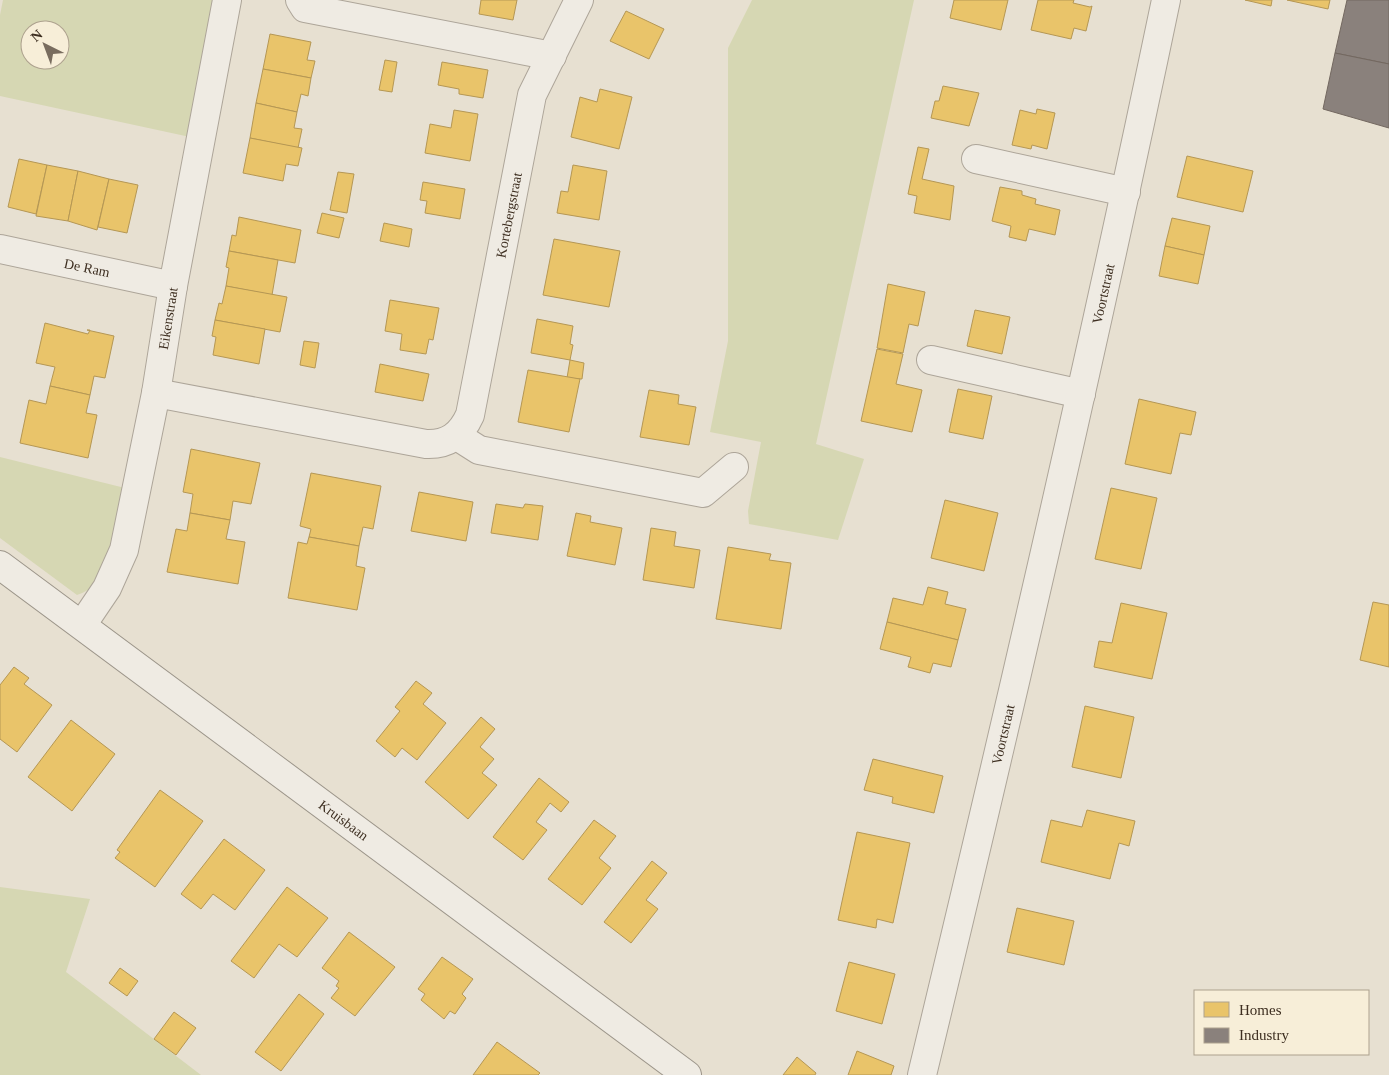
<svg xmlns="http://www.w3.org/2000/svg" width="1389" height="1075" font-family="Georgia,serif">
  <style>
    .green { fill: #d6d7b3; fill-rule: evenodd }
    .homes { fill: #e9c46a; stroke: #b59754 }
    .industry { fill: #8a817c; stroke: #736860 }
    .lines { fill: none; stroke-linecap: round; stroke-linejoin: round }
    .street-casing { stroke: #ada599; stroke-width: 30 }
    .secondary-casing { stroke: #9c958a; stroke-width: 30 }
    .street { stroke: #efebe3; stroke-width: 28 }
    .secondary { stroke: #efebe3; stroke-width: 28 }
    .labels { text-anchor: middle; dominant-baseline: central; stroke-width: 5; stroke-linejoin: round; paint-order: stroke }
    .street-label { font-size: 14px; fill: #3d2e20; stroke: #f7eed8 }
  </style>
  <rect width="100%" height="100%" fill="#e7e0d1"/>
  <g class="green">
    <path d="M 3,0 L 216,0 L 190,137 L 0,96 L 0,15 ZM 30,30 L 60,30 L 60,60 L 30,60 Z"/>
    <path d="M 752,0 L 914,0 L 816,444 L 864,459 L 838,540 L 749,524 L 748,511 L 761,442 L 710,432 L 728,341 L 728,48 Z"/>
    <path d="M 0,457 L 125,488 C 118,522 117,583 77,595 L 0,538 Z"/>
    <path d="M 0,887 L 90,899 L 66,972 L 201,1075 L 0,1075 Z"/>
  </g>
  <g class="homes">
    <path d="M 481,0 L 517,0 L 513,20 L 479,14 Z"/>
    <path d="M 954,0 L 1008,0 L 1001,30 L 950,18 Z"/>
    <path d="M 1038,0 L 1074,0 L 1073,3 L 1090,7 L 1092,6 L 1086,31 L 1074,28 L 1071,39 L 1031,30 Z"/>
    <path d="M 1245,0 L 1272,0 L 1271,6 Z"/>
    <path d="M 1287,0 L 1330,0 L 1328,9 Z"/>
    <path d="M 626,11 L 664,29 L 649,59 L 610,41 Z"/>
    <path d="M 270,34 L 311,42 L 307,60 L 315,61 L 311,78 L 263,69 Z"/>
    <path d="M 385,60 L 397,62 L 392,92 L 379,90 Z"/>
    <path d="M 442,62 L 488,70 L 483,98 L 459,94 L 459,89 L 438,85 Z"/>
    <path d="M 263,69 L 311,78 L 308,96 L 301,94 L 297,112 L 256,103 Z"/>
    <path d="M 943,86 L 979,93 L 969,126 L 931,118 L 935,101 L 939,101 Z"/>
    <path d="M 600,89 L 632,97 L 619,149 L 571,137 L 580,97 L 597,102 Z"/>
    <path d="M 256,103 L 297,112 L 294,128 L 302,129 L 298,148 L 250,138 Z"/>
    <path d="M 1037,109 L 1055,113 L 1047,149 L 1032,145 L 1031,149 L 1012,145 L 1020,110 L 1036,114 Z"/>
    <path d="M 454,110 L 478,114 L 470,161 L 425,153 L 430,124 L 451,128 Z"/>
    <path d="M 250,138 L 302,148 L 298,166 L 286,164 L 283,181 L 243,173 Z"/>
    <path d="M 918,147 L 929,149 L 922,179 L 954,186 L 950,220 L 914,213 L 917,196 L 908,194 Z"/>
    <path d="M 1187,156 L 1253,171 L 1243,212 L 1177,197 Z"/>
    <path d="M 19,159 L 47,165 L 36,214 L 8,207 Z"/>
    <path d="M 47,165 L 78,171 L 68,221 L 36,216 Z"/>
    <path d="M 573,165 L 607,171 L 599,220 L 557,213 L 561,191 L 568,192 Z"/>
    <path d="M 78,171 L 109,179 L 97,230 L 68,221 Z"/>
    <path d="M 338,172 L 354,174 L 347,213 L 330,210 Z"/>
    <path d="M 109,179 L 138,185 L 127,233 L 98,227 Z"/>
    <path d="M 423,182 L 465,189 L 460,219 L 425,213 L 427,201 L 420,200 Z"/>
    <path d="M 1000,187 L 1022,191 L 1022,195 L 1036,199 L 1035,204 L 1060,210 L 1055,235 L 1029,229 L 1026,241 L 1009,237 L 1011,226 L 992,221 Z"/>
    <path d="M 322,213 L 344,218 L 339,238 L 317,233 Z"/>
    <path d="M 239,217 L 301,230 L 295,263 L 229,251 L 232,235 L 236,236 Z"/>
    <path d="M 1172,218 L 1210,226 L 1204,255 L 1165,246 Z"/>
    <path d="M 384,223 L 412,229 L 409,247 L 380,241 Z"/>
    <path d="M 554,239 L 620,251 L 609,307 L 543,295 Z"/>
    <path d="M 1165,246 L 1204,255 L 1198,284 L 1159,276 Z"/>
    <path d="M 229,251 L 278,260 L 272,295 L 226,286 L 229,268 L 226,267 Z"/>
    <path d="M 888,284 L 925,292 L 918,326 L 909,324 L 903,353 L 877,348 Z"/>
    <path d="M 226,286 L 287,297 L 280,332 L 215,320 L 219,303 L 222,304 Z"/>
    <path d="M 390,300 L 439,308 L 433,340 L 429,339 L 426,354 L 400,350 L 402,334 L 385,331 Z"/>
    <path d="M 975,310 L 1010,317 L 1002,354 L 967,346 Z"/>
    <path d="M 537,319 L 573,326 L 570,344 L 573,345 L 570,360 L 531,353 Z"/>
    <path d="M 215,320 L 265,329 L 259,364 L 213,355 L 216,337 L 212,336 Z"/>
    <path d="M 45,323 L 88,334 L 90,330 L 87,330 L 114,336 L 105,378 L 94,376 L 90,395 L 50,386 L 55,367 L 36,363 Z"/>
    <path d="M 304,341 L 319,343 L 315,368 L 300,365 Z"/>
    <path d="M 877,349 L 903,354 L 896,384 L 922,390 L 912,432 L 861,421 Z"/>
    <path d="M 570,360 L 584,363 L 582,379 L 567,378 Z"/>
    <path d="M 380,364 L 429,374 L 423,401 L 375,392 Z"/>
    <path d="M 528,370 L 580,379 L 569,432 L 518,422 Z"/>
    <path d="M 50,386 L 90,395 L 86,413 L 97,415 L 88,458 L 20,443 L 29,400 L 46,404 Z"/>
    <path d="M 958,389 L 992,396 L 983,439 L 949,432 Z"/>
    <path d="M 649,390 L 679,395 L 678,404 L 696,407 L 689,445 L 640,437 Z"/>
    <path d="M 1139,399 L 1196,412 L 1191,435 L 1180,433 L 1171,474 L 1125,464 Z"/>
    <path d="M 191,449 L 260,463 L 251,504 L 233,501 L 230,520 L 190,513 L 193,494 L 183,492 Z"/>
    <path d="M 311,473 L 381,486 L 373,529 L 363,527 L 359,546 L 309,537 L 311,529 L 300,526 Z"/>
    <path d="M 1111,488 L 1157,498 L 1141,569 L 1095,559 Z"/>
    <path d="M 419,492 L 473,502 L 466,541 L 411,531 Z"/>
    <path d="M 945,500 L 998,513 L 984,571 L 931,558 Z"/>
    <path d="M 496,504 L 523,508 L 525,504 L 543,506 L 538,540 L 491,533 Z"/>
    <path d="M 190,513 L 230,520 L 226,539 L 245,542 L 238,584 L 167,572 L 176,529 L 187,531 Z"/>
    <path d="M 576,513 L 591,516 L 590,522 L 622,528 L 615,565 L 567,556 Z"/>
    <path d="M 651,528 L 676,532 L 674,546 L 700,550 L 694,588 L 643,580 Z"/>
    <path d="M 309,537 L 359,546 L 356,566 L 365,568 L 357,610 L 288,598 L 298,542 L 307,544 Z"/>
    <path d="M 728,547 L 771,554 L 769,560 L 791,563 L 781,629 L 716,619 Z"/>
    <path d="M 928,587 L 948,592 L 945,604 L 966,609 L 958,640 L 887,622 L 893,598 L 923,605 Z"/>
    <path d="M 1373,602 L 1389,605 L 1389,667 L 1360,660 Z"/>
    <path d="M 1121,603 L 1167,613 L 1152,679 L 1094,667 L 1099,641 L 1112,643 Z"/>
    <path d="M 887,622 L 958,640 L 951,667 L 933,663 L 930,673 L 908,667 L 911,657 L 880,649 Z"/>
    <path d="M 14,667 L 29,678 L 24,684 L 52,705 L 17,752 L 0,739 L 0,685 Z"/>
    <path d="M 416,681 L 432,693 L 423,704 L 446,723 L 417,760 L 402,748 L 395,757 L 376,741 L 400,711 L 395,707 Z"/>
    <path d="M 1085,706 L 1134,717 L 1121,778 L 1072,767 Z"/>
    <path d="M 481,717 L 495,729 L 480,747 L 494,759 L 482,773 L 497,785 L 468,819 L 425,782 Z"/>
    <path d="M 71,720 L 115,754 L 72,811 L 28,777 Z"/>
    <path d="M 873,759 L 943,776 L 934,813 L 892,803 L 893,797 L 864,790 Z"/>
    <path d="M 539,778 L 569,802 L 561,812 L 550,803 L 536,822 L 547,830 L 523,860 L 493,837 Z"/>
    <path d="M 160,790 L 203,821 L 155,887 L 115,858 L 120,852 L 117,850 Z"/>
    <path d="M 1087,810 L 1135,821 L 1129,846 L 1119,843 L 1110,879 L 1041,862 L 1051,820 L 1082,827 Z"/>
    <path d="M 594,820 L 616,836 L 599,858 L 611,868 L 582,905 L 548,879 Z"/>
    <path d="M 857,832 L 910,843 L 893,923 L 877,919 L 876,928 L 838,920 Z"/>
    <path d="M 224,839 L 265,870 L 235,910 L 213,894 L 201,909 L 181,894 Z"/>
    <path d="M 652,861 L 667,873 L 646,900 L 658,909 L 631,943 L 604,922 Z"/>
    <path d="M 287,887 L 328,918 L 297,957 L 279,944 L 254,978 L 231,961 Z"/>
    <path d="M 1017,908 L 1074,921 L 1064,965 L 1007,952 Z"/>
    <path d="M 349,932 L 395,967 L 355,1016 L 331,998 L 339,988 L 336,986 L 339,981 L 322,968 Z"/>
    <path d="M 442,957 L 473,979 L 462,994 L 466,998 L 455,1014 L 450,1011 L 444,1019 L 421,1000 L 425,994 L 418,989 Z"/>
    <path d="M 849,962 L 895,974 L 882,1024 L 836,1011 Z"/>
    <path d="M 120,968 L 138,981 L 127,996 L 109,983 Z"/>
    <path d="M 299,994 L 324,1014 L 281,1071 L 255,1052 Z"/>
    <path d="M 174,1012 L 196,1028 L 176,1055 L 154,1039 Z"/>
    <path d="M 497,1042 L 540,1073 L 538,1075 L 473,1075 Z"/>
    <path d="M 857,1051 L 894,1066 L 891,1075 L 848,1075 Z"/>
    <path d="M 797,1057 L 816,1073 L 815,1075 L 783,1075 Z"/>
  </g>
  <g class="industry">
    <path d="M 1347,0 L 1389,0 L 1389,64 L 1335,53 Z"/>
    <path d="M 1335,53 L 1389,64 L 1389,128 L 1323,109 Z"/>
  </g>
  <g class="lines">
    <g class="street-casing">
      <g id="street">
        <path d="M 300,0 L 305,8 L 552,56"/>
        <path d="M 976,159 L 1126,192"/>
        <path id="s1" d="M 0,249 L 173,286"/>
        <path d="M 931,360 L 1081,394"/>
        <path id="s2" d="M 156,393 L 426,444 C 448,445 461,435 470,415 L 532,95 L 579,0"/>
        <path d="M 457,436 L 479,450 L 703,493 L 734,467"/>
        <path id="s3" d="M 82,625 L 107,588 L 124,550 L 156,393 L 173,286 L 227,0"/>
        <path id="s4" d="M 922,1075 C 1008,718 1091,360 1166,0"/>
      </g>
    </g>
    <g class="secondary-casing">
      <g id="secondary">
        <path id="s5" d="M 0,565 L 687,1075"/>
      </g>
    </g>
    <use href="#street" class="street"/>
    <use href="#secondary" class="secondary"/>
  </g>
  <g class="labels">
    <g class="street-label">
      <text stroke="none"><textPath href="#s2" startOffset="535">Kortebergstraat</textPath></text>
      <text stroke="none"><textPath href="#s1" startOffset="89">De Ram</textPath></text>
      <text stroke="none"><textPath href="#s4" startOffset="802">Voortstraat</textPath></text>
      <text stroke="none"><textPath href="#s3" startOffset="322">Eikenstraat</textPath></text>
      <text stroke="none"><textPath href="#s4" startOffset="350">Voortstraat</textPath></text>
      <text stroke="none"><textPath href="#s5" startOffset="428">Kruisbaan</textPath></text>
    </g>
  </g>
  <rect x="1194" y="990" width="175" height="65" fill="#f7eed8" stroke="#ada18e"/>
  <rect x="1204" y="1002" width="25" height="15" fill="#e9c46a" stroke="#ada18e"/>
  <text x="1239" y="1015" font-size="15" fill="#3d2e20">Homes</text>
  <rect x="1204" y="1028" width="25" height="15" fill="#8a817c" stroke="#ada18e"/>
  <text x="1239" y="1040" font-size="15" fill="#3d2e20">Industry</text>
  <g transform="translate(45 45) rotate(318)"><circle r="24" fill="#f7eed8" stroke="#ada18e"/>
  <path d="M0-4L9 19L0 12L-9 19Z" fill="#786c5e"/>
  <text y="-8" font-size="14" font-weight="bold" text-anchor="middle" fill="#3d2e20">N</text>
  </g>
</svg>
